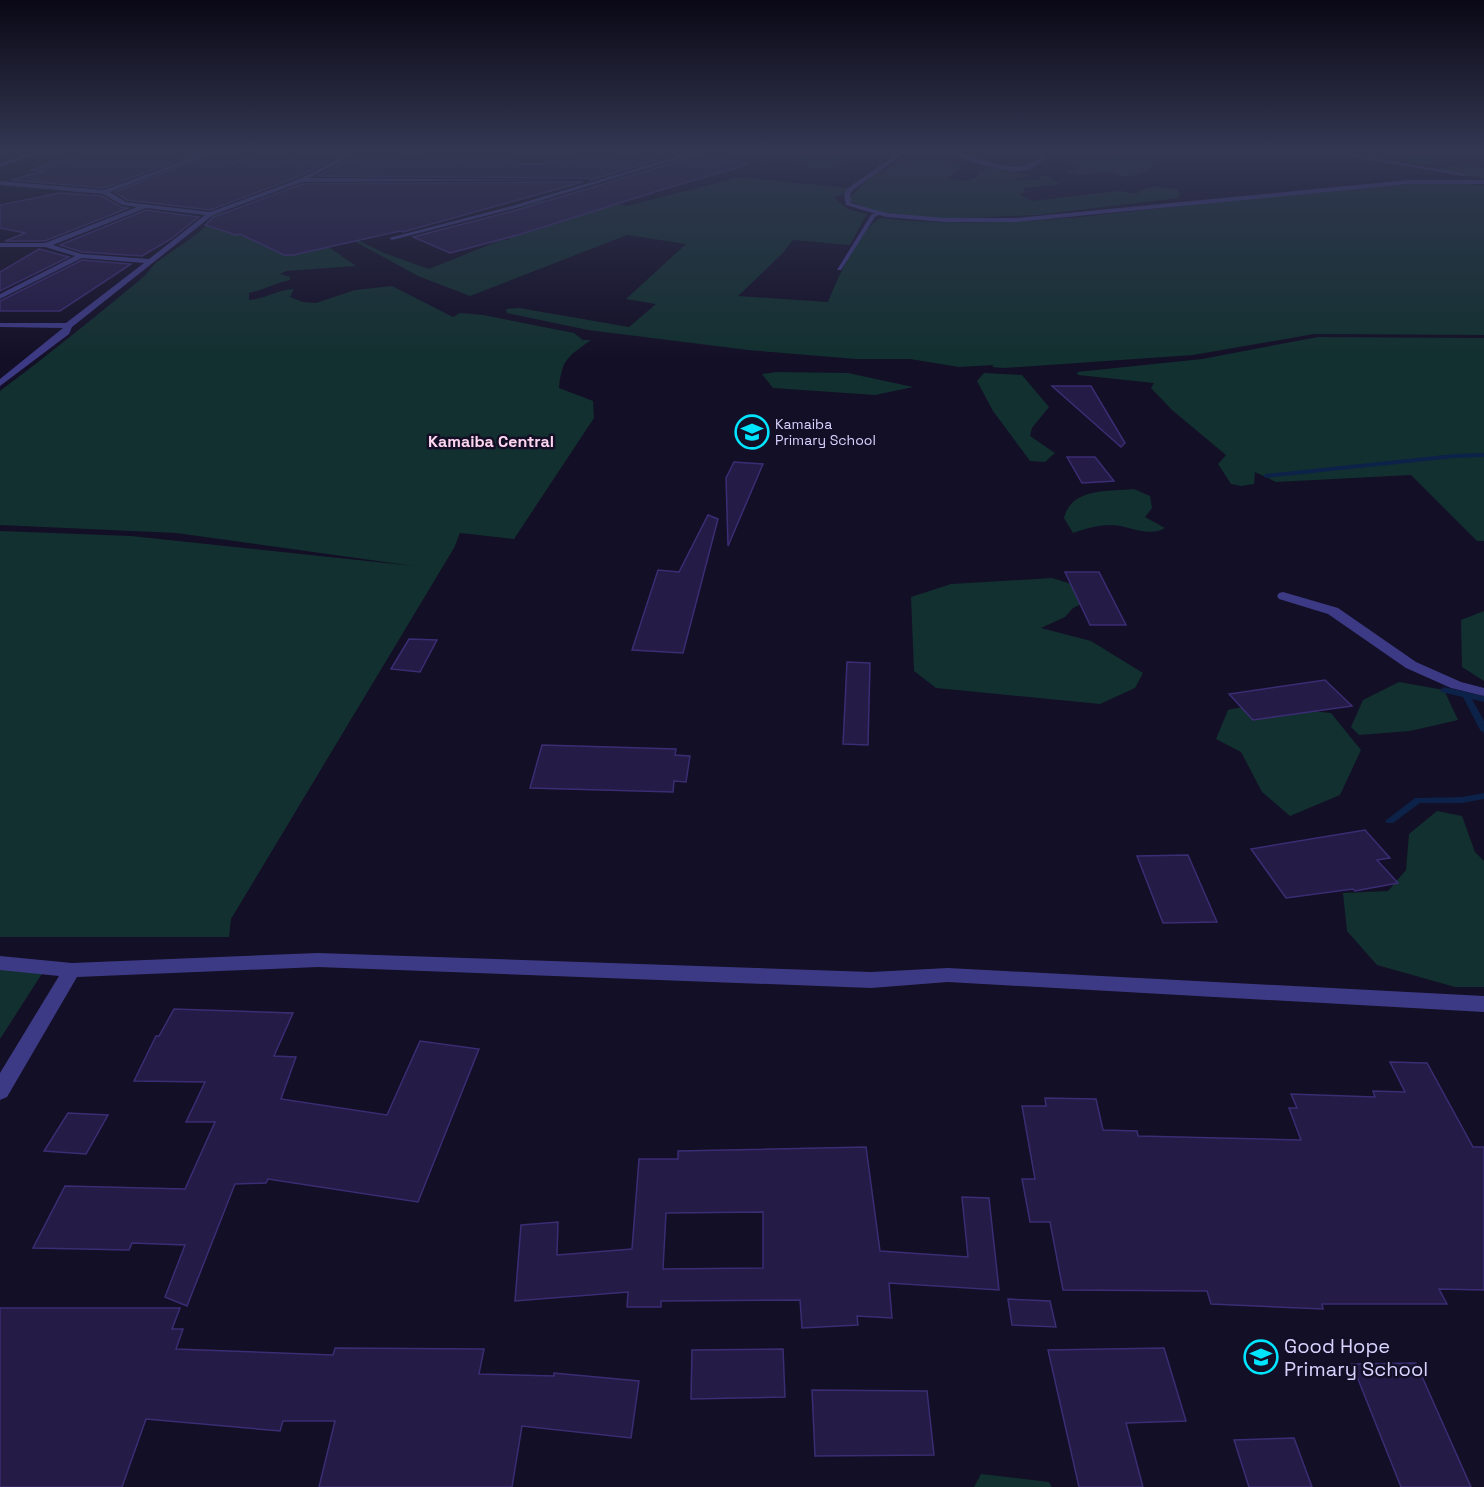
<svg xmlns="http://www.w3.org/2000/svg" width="1484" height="1487" font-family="'Space Grotesk',sans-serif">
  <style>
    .green { fill: #12302f }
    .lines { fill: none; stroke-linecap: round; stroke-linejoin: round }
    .stream { fill: #0c2248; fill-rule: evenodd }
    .building { fill: #241b47; stroke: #3b2d73; stroke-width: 1.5; fill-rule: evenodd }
    .service { fill: #3d3a85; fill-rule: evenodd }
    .minor { fill: #3d3a85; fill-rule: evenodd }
    .labels { text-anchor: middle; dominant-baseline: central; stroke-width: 5; stroke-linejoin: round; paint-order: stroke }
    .far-poi-label { font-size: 14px; fill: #d9d4ff; stroke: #130f26; text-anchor: start }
    .far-quarter-label { font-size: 16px; font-weight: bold; fill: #ffd6f0; stroke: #130f26 }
    .near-poi-label { font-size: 20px; fill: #d9d4ff; stroke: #130f26; text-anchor: start }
  </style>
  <rect width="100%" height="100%" fill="#130f26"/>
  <g class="green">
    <path d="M 907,152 L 940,152 L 932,156 L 962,167 L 949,178 L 966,181 L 977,177 L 979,172 L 993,167 L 1028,170 L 1013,172 L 1031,176 L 1009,180 L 1040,180 L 1039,176 L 1050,176 L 1049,178 L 1060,184 L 1023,188 L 1025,192 L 1019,194 L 1031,201 L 1119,191 L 1137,194 L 1139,190 L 1155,187 L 1176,189 L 1180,193 L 1178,198 L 1038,215 L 937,219 L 881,213 L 849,201 L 850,197 L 873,175 L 894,165 L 913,163 L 903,161 L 902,157 Z"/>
    <path d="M 1069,152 C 1080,153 1094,152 1106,153 C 1113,154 1117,158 1124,158 C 1137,159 1145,157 1156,164 C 1152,169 1138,175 1131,176 C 1124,178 1115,173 1108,172 C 1093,171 1079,179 1066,172 L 1077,169 L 1077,167 L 1067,162 L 1061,154 Z"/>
    <path d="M 1377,152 L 1410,152 L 1408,155 L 1430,157 L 1446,162 L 1434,162 L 1419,166 Z"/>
    <path d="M 801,154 L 815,155 L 815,160 C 832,161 829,149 848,162 C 832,171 804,173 792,157 Z"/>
    <path d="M 1471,165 L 1484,169 L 1484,179 L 1434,170 L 1448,166 Z"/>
    <path d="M 740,177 L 855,189 L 834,198 L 848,209 L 867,214 L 850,245 L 793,240 L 782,254 L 738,296 L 828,302 C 838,277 858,232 880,218 C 1082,240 1282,174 1484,185 L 1484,335 L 1314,334 L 1193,355 L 1004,368 L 992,367 L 994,365 L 959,367 L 910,359 L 856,359 L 748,350 L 588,330 L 507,313 L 506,309 L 519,308 L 629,327 L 656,304 L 626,299 L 686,244 L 627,235 L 470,296 L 418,276 L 305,214 L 259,196 L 273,198 L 384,253 L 429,269 L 501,240 L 510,240 L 482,222 L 538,201 L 577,197 L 627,206 Z"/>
    <path d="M 226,212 L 311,235 L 356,266 L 286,271 L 280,274 L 290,277 L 290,280 C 275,283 264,290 249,293 L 249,300 C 265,299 277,290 294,289 L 290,297 L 303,302 L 316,303 L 355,290 L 392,286 L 453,317 L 460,313 L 483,315 L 574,333 L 583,340 L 591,340 C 568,357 562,358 559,388 L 593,401 L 594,418 L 514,539 L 460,533 L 454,548 L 231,919 L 229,937 L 0,937 L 0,531 L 131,536 L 414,566 L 176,533 L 0,525 L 0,391 C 48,355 95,317 141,279 C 147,274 151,267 157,262 C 176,248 196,237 212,220 L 210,215 Z"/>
    <path d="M 1318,337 L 1484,338 L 1484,541 L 1477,541 L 1411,475 L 1276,482 L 1255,472 L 1254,484 L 1241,486 L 1231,484 L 1218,464 L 1226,455 L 1172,410 L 1151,388 L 1154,383 L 1078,375 L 1077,372 L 1202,359 Z"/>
    <path d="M 777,372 L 848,373 L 913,387 L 875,395 L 773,388 L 762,374 Z"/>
    <path d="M 984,373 L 1022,375 L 1049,407 L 1032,428 L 1030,436 L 1055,453 L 1045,462 L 1030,461 L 993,411 L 977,381 Z"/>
    <path d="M 1134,489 L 1150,496 L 1152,508 L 1145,517 L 1165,528 C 1147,538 1130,525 1110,525 C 1097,525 1085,529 1073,533 L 1064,518 C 1072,487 1108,492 1134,489 Z"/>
    <path d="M 1052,578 L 1081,587 L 1086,602 L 1073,608 L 1065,617 L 1041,628 L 1091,641 L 1143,673 L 1135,688 L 1100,704 L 936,688 L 914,671 L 911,597 L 951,584 Z"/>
    <path d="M 1484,611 L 1484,681 L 1462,667 L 1461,620 Z"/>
    <path d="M 1399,682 L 1444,690 L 1458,720 L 1410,731 L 1359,735 L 1351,727 L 1363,700 Z"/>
    <path d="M 1252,705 L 1331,713 L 1361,750 L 1340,795 L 1290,816 L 1262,792 L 1241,752 L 1216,739 L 1228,710 Z"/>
    <path d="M 1437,811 L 1462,816 L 1475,852 L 1484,861 L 1484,987 L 1455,987 L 1377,965 L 1347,931 L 1343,893 L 1388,891 L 1406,870 L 1409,834 Z"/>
    <path d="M 0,968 L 45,969 L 0,1039 Z"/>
    <path d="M 981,1474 L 1049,1482 L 1052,1487 L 974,1487 Z"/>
  </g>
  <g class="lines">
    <g class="stream">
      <path d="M 1484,453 L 1484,457 L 1454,458 L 1266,478 L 1263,476 L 1266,474 L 1454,454 Z"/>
      <path d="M 1444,687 L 1484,696 L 1484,702 L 1472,699 L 1484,721 L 1484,733 L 1480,730 L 1463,697 L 1441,692 L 1440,690 Z"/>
      <path d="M 1484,793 L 1484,799 L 1462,803 L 1420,803 L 1393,823 L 1387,823 L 1385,821 L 1415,798 L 1462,797 Z"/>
    </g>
  </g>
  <g class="building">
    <path d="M 92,152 L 201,152 L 104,188 L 11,180 L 43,171 L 30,170 Z"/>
    <path d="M 216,152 L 230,152 L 232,164 L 261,152 L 298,152 L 300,156 L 285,164 L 329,161 L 298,177 L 210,210 L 127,200 L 115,192 Z"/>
    <path d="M 635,154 L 657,160 L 591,180 L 589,178 L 318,176 L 349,160 L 418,155 L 430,156 L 431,159 L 455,158 L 456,160 L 510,156 L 514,164 L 545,164 L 546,162 L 571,163 L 576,158 L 593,159 Z"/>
    <path d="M 699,155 L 750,164 L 664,189 L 518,235 L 450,253 L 413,237 L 517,210 Z"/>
    <path d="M 583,182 L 403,232 L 400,231 L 293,255 L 284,255 L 240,234 L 236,235 L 205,225 L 214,217 L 302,184 Z"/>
    <path d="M 60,193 L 102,196 L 121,207 L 128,208 L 45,241 L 5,241 L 25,233 L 0,228 L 0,205 Z"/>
    <path d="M 146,210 L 199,217 L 171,239 L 142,256 L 82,252 L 60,245 Z"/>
    <path d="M 39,249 L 69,257 L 0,291 L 0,272 Z"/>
    <path d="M 82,260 L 131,264 L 60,311 L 0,311 L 0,301 Z"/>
    <path d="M 1052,386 L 1091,386 L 1125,443 L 1121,447 Z"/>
    <path d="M 1067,457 L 1095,457 L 1114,481 L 1082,483 Z"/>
    <path d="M 734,462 L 763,464 L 728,546 L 726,478 Z"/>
    <path d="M 708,515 L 718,519 L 683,653 L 632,650 L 658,570 L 679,572 Z"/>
    <path d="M 1065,572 L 1099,572 L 1126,625 L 1090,625 Z"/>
    <path d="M 409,639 L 437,640 L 420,672 L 391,669 Z"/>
    <path d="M 847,662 L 870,663 L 868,745 L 843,744 Z"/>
    <path d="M 1325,680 L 1352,706 L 1253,720 L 1229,694 Z"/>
    <path d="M 542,745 L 676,749 L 675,755 L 690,756 L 686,782 L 674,781 L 673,792 L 530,788 Z"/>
    <path d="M 1365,830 L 1390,858 L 1377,860 L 1398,883 L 1355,891 L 1353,889 L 1286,898 L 1251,849 Z"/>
    <path d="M 1188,855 L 1217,922 L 1163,923 L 1137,856 Z"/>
    <path d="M 174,1009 L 293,1013 L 274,1056 L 296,1057 L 281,1099 L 387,1115 L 420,1041 L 479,1049 L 418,1202 L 268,1179 L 266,1183 L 235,1184 L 187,1306 L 165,1297 L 185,1245 L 132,1243 L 129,1250 L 33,1248 L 65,1186 L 185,1189 L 215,1122 L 186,1122 L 205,1082 L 134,1081 L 156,1036 L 159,1036 Z"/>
    <path d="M 1390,1062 L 1427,1063 L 1473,1147 L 1484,1147 L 1484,1290 L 1439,1289 L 1447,1304 L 1322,1304 L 1323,1309 L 1211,1304 L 1207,1291 L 1063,1290 L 1050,1222 L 1030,1222 L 1022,1179 L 1035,1179 L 1022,1106 L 1046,1106 L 1045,1098 L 1096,1099 L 1103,1130 L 1137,1131 L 1138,1136 L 1301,1140 L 1289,1108 L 1297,1108 L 1291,1094 L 1375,1097 L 1373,1091 L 1405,1092 Z"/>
    <path d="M 68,1113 L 108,1115 L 86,1154 L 44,1151 Z"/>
    <path d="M 866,1147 L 880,1251 L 968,1257 L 962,1197 L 989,1198 L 999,1290 L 889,1283 L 892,1318 L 857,1316 L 858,1325 L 802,1328 L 800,1300 L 661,1301 L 661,1307 L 627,1307 L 628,1292 L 515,1301 L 521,1225 L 558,1222 L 557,1255 L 632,1249 L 639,1159 L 678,1159 L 678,1151 ZM 763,1212 L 763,1268 L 663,1269 L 666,1213 Z"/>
    <path d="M 1008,1299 L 1050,1301 L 1056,1327 L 1012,1325 Z"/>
    <path d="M 0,1308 L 180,1308 L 172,1329 L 183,1329 L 176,1349 L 333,1355 L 335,1348 L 484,1349 L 479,1374 L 554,1376 L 554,1373 L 639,1381 L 631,1438 L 522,1426 L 512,1487 L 319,1487 L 335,1421 L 283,1421 L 280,1431 L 146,1419 L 122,1487 L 0,1487 Z"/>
    <path d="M 1164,1348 L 1186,1421 L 1126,1423 L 1143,1487 L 1079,1487 L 1048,1350 Z"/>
    <path d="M 783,1349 L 785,1397 L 691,1399 L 692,1350 Z"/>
    <path d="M 1416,1363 L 1471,1487 L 1401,1487 L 1352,1364 Z"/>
    <path d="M 812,1390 L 927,1391 L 934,1455 L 815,1456 Z"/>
    <path d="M 1294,1438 L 1312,1487 L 1249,1487 L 1234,1440 Z"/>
  </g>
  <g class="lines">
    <path class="service" d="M 879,211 L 882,213 L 875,217 L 841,270 L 837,270 L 871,215 Z"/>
    <g class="minor">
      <path d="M 34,152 L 42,152 L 0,167 L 0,163 Z"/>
      <path d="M 207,152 L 214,152 L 110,192 L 126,202 L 210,212 L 299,179 L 352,152 L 359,152 L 309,178 L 589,180 L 302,182 L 213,215 L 72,327 L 69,334 L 0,386 L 0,379 L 63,328 L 0,327 L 0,323 L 66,323 L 144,263 L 82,258 L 0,299 L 0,294 L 75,256 L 45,247 L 0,247 L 0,243 L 45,243 L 137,207 L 122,205 L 103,194 L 0,185 L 0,181 L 104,190 ZM 146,208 L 205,215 L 149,259 L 82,254 L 53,245 Z"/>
      <path d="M 692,152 L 700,152 L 516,208 L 392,240 L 389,238 L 512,206 Z"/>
      <path d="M 900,152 L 906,152 L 853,190 L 850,195 L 851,203 L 886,213 L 944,218 L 1016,218 L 1408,180 L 1484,180 L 1484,184 L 1408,184 L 1016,222 L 944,222 L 886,217 L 846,205 L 844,195 L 848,188 Z"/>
      <path d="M 948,152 C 981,150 1008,182 1040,157 L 1039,152 L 1045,152 L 1046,158 C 1041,162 1036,167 1030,169 C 1011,176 966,161 948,152 Z"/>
      <path d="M 1327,152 L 1338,152 L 1466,174 L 1463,176 Z"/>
      <path d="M 1283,592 L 1338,608 L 1416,662 L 1461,682 L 1484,688 L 1484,696 L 1451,688 L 1406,668 L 1328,614 L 1279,599 L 1277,596 L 1279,593 Z"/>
      <path d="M 318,953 L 871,972 L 948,968 L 1484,996 L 1484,1012 L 948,982 L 871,988 L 318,967 L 77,977 L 7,1097 L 0,1100 L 0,1073 L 59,976 L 0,970 L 0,956 L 72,963 Z"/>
    </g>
  </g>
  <linearGradient id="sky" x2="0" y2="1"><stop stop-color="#0a0815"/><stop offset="0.42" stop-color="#333752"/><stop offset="1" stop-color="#333752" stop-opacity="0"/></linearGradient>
  <rect width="1484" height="360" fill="url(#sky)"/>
  <defs>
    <g id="school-ring" transform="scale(1.725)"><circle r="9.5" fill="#130f26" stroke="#00e5ff" stroke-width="1.5"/><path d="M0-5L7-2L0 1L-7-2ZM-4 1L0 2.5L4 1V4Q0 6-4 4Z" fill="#00e5ff"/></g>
  </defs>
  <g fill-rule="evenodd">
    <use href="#school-ring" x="752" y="432"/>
    <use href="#school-ring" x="1261" y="1357"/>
  </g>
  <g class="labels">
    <g class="far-poi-label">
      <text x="775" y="424">Kamaiba<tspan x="775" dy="16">Primary School</tspan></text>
    </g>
    <g class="far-quarter-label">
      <text x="491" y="441">Kamaiba Central</text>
    </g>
    <g class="near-poi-label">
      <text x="1284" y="1346">Good Hope<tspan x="1284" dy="23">Primary School</tspan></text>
    </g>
  </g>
</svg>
